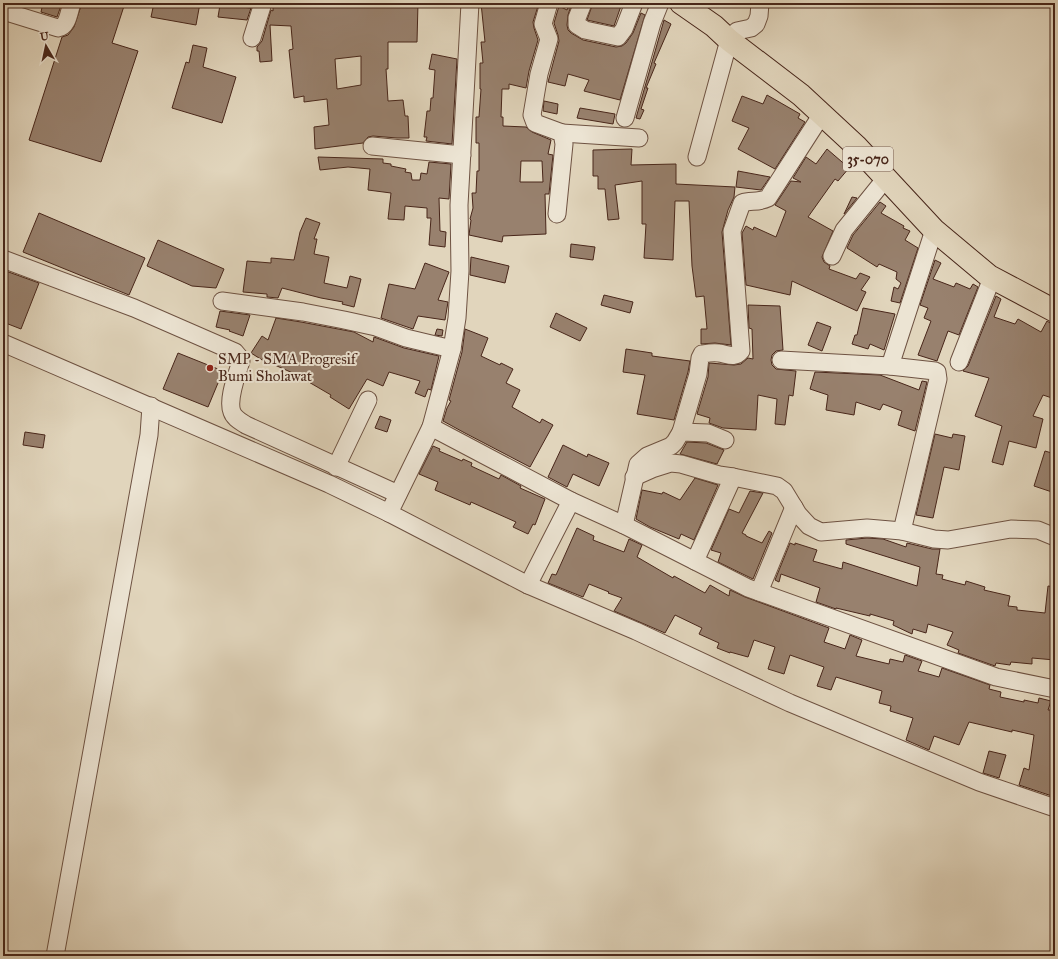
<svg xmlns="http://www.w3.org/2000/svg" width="1058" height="959" font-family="'IM FELL Great Primer',serif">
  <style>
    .building { fill: #98816e; stroke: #48261a; fill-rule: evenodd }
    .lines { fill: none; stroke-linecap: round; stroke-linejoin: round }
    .minor-casing { stroke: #6e5242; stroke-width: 19 }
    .major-casing { stroke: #48261a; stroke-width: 24 }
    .minor { stroke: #ece4d3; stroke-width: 17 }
    .major { stroke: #e1d5bc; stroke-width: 22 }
    .poi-dot { fill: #8f2418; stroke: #ece4d3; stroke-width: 1.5 }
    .labels { text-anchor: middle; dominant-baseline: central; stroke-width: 4; stroke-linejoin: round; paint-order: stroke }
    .shield { fill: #ece4d3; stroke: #795f52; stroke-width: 1 }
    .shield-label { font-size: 14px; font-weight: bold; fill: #48261a }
    .poi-label { font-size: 15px; fill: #48261a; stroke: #ece4d3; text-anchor: start }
  </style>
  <rect width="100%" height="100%" fill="#e1d5bc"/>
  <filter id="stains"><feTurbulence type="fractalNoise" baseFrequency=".005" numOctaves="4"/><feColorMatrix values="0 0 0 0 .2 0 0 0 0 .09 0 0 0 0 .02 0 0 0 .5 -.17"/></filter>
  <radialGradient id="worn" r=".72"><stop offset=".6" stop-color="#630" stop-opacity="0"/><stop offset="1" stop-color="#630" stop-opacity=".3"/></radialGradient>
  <g class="building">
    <path d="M 43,3 L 62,3 L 57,17 L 41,12 Z"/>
    <path d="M 82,3 L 125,3 L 112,43 L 138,51 L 101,162 L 29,140 L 62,37 L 68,35 L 74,27 Z"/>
    <path d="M 154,3 L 200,3 L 196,25 L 151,17 Z"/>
    <path d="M 273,3 L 312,3 L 312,5 L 338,5 L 338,3 L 418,3 L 417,42 L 388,42 L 388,69 L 386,69 L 388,101 L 403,100 L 405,116 L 408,116 L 409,138 L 397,138 L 373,136 L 368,137 L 363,143 L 315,149 L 314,127 L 329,125 L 327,99 L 304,102 L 304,96 L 294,98 L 289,50 L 293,49 L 291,26 L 270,25 L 272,61 L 260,62 L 259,51 L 257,51 L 257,47 L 262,41 L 271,10 L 273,11 ZM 361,56 L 361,85 L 337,89 L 335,59 Z"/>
    <path d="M 481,3 L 539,3 L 533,22 L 534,28 L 538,40 L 529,71 L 526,88 L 509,84 L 509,89 L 502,89 L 501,117 L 503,117 L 503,126 L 526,127 L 532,132 L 551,140 L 548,154 L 553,155 L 549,194 L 545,194 L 546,234 L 503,236 L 502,242 L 469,235 L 471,220 L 470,219 L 473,208 L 472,193 L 476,193 L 477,171 L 479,171 L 479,143 L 476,143 L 476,117 L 479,117 L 481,89 L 480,89 L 480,63 L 483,63 L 481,42 L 485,42 ZM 521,161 L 542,161 L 543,182 L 520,182 Z"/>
    <path d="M 570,3 L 572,3 L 568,15 L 567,25 L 568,30 L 571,33 L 583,40 L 616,47 L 622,46 L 626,43 L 633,33 L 641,13 L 645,15 L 620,100 L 584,91 L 589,80 L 568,74 L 565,86 L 548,82 L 559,41 L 558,35 L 554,23 L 559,6 L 567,10 Z"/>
    <path d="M 593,3 L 622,3 L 614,26 L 587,20 Z"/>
    <path d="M 220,5 L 251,8 L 247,20 L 218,17 Z"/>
    <path d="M 664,20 L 671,24 L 654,63 L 656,64 L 646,88 L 648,88 L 641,109 L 644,110 L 640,119 L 636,118 Z"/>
    <path d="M 193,45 L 207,48 L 203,67 L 236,77 L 222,123 L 172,108 L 186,62 L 189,63 Z"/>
    <path d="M 432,54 L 457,59 L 452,144 L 426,141 L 427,137 L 424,137 L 427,111 L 430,111 L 431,98 L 433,98 L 435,70 L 429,69 Z"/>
    <path d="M 767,95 L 800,114 L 798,118 L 805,122 L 775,169 L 738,149 L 749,128 L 732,121 L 742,96 L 763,104 Z"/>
    <path d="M 544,101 L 558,104 L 557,114 L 543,111 Z"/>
    <path d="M 580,108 L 615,114 L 613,124 L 577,118 Z"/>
    <path d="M 632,149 L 631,165 L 676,164 L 676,184 L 735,187 L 734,197 L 728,210 L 722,232 L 731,345 L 715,343 L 701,344 L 701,329 L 707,329 L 704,296 L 696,297 L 692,266 L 689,201 L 675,201 L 673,260 L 644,258 L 646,224 L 642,224 L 642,181 L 615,185 L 619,219 L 608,220 L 605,189 L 598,189 L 598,176 L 593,176 L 593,150 Z"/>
    <path d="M 827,149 L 849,168 L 838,181 L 835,179 L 808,217 L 833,231 L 822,257 L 824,262 L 830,266 L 829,269 L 856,279 L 860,273 L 870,277 L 861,290 L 866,292 L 857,311 L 792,281 L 790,295 L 746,285 L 742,233 L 746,226 L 753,230 L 754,227 L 776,237 L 786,211 L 775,205 L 791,181 L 801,182 L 793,178 L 806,157 L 816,164 Z"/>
    <path d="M 318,157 L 383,159 L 383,163 L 391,164 L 391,166 L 406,169 L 405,172 L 411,173 L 412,180 L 420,180 L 421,173 L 427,174 L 429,162 L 451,164 L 449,199 L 439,198 L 440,231 L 446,232 L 445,247 L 429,245 L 431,218 L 427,218 L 427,208 L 405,206 L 404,220 L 388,219 L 391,193 L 368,190 L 370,169 L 348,167 L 320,170 Z"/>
    <path d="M 738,171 L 770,177 L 761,190 L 736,187 Z"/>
    <path d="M 852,197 L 857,198 L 844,214 Z"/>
    <path d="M 880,202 L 886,206 L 881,213 L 904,226 L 903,228 L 910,231 L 905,240 L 918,248 L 900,303 L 891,301 L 894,287 L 898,289 L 901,283 L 896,279 L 897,272 L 879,264 L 877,267 L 847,248 L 853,235 Z"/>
    <path d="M 39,213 L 145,258 L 129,295 L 23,252 Z"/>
    <path d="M 306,218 L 320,223 L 314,239 L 317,239 L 314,254 L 329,257 L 324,283 L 347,288 L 350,276 L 361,279 L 354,307 L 342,304 L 343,302 L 321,298 L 282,288 L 278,298 L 267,297 L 267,294 L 243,292 L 247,261 L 271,263 L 271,258 L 294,260 L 300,232 Z"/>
    <path d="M 158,240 L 224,269 L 216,288 L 192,286 L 147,266 Z"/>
    <path d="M 571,244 L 595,247 L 593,260 L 570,257 Z"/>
    <path d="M 471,257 L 509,266 L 505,283 L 470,275 Z"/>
    <path d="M 935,260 L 941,263 L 933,279 L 954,287 L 956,283 L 970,289 L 973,284 L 978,287 L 959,335 L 948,331 L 937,361 L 918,355 L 931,321 L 924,318 L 928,308 L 920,305 Z"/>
    <path d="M 425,263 L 449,272 L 438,300 L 448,302 L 445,320 L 418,316 L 413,329 L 381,318 L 389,284 L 415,289 Z"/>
    <path d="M 3,270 L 39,283 L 21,329 L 3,322 Z"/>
    <path d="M 604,295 L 633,302 L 630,313 L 601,305 Z"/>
    <path d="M 996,296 L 1001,299 L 994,317 L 1015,324 L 1018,319 L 1041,332 L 1047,321 L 1055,326 L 1055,399 L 1043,395 L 1033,416 L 1043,419 L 1036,448 L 1009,441 L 1003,465 L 992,462 L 1002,426 L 975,416 L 989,378 L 963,371 L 968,366 Z"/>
    <path d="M 748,305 L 780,306 L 783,350 L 776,351 L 772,355 L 771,360 L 772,365 L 776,369 L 796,371 L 793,396 L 789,395 L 785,425 L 775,424 L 777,399 L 758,395 L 756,430 L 723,428 L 709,423 L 710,418 L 697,414 L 708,377 L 709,363 L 734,365 L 741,364 L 748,358 L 753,359 L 752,329 L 749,328 Z"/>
    <path d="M 863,308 L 895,314 L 884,350 L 870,344 L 868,349 L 852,344 L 855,335 L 857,335 Z"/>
    <path d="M 220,311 L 250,315 L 243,336 L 229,331 L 230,330 L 216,327 Z"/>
    <path d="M 556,313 L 587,328 L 580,341 L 550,327 Z"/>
    <path d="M 276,318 L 301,322 L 354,332 L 373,342 L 374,337 L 404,348 L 439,356 L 431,390 L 428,389 L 425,397 L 415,393 L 420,381 L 389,372 L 383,386 L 367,379 L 349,409 L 330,397 L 331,395 L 295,374 L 268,362 L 267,363 L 251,353 L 262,336 L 268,340 Z"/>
    <path d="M 817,322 L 831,327 L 822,351 L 808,345 Z"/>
    <path d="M 437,329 L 443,330 L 442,336 L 435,335 Z"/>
    <path d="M 465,329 L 488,338 L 481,356 L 500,365 L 501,363 L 513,369 L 506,383 L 520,390 L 512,407 L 540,423 L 542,419 L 553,425 L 530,467 L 463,432 L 443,421 L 447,408 L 451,401 L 449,400 L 462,352 Z"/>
    <path d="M 626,349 L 652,353 L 652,356 L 690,361 L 688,372 L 674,420 L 637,414 L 645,375 L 623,372 Z"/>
    <path d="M 178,353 L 223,371 L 208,407 L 163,389 Z"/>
    <path d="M 815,372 L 880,375 L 919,390 L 922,381 L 927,382 L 915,431 L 898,425 L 902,411 L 883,404 L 880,410 L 856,402 L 854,415 L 826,410 L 828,395 L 810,389 Z"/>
    <path d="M 380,416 L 391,420 L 387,432 L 375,428 Z"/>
    <path d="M 25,432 L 45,435 L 43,448 L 23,445 Z"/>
    <path d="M 935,434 L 952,438 L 953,434 L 965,436 L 959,470 L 944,467 L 933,518 L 916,515 Z"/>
    <path d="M 687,442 L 706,443 L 724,450 L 717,464 L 680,454 Z"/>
    <path d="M 563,445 L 587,457 L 588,454 L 609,463 L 599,486 L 573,474 L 567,487 L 548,477 Z"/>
    <path d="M 433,446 L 440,449 L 439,451 L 462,461 L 463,459 L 472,463 L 471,466 L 499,479 L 501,475 L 521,486 L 520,488 L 545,499 L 535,525 L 533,524 L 528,534 L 513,527 L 516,522 L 471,502 L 470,505 L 435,490 L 438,482 L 419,474 Z"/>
    <path d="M 1045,451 L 1055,454 L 1055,493 L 1034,486 Z"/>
    <path d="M 695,478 L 718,485 L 694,540 L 681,534 L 679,539 L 650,527 L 636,519 L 642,490 L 662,494 L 663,492 L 680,500 Z"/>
    <path d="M 750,491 L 763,493 L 742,533 L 746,535 L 746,536 L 762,543 L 769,531 L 772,533 L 753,579 L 718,562 L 721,553 L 711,550 L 729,509 L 739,513 Z"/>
    <path d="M 577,528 L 594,536 L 593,540 L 624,552 L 629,539 L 642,545 L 637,557 L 673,578 L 674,576 L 705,593 L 710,585 L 729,596 L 730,590 L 745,597 L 829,628 L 824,642 L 845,649 L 850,635 L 862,640 L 856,656 L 889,664 L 890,659 L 903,662 L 905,655 L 922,661 L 918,671 L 939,677 L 942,668 L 990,685 L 989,689 L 1001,692 L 1000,697 L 1024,702 L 1024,700 L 1038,703 L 1039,698 L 1051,701 L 1048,710 L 1055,710 L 1055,797 L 1019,785 L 1024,768 L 1029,770 L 1034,735 L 1012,730 L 1012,732 L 969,722 L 959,745 L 934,736 L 929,750 L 906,740 L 913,718 L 890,711 L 891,706 L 879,703 L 882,691 L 836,677 L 831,690 L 817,686 L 824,667 L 790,655 L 784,674 L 768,669 L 775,647 L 754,640 L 748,657 L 730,652 L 730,653 L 717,648 L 719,643 L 699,634 L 702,628 L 675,615 L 665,633 L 614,611 L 622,598 L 608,593 L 609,592 L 589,584 L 583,597 L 548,583 L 552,574 L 556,575 Z"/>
    <path d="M 867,538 L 883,539 L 906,547 L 907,543 L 932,549 L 940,549 L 936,574 L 943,575 L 942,579 L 965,585 L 966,581 L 985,587 L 984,590 L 1010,596 L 1008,606 L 1017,607 L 1017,610 L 1045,613 L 1048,586 L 1055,587 L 1055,660 L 1032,658 L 1032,664 L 1011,662 L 1010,665 L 996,663 L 995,666 L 958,653 L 959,650 L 947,645 L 953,632 L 928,624 L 926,633 L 913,629 L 912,634 L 893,625 L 894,621 L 870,614 L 870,616 L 836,608 L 836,609 L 816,602 L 820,588 L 781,574 L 779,582 L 775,580 L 790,543 L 795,545 L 795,543 L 817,550 L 813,561 L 842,569 L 843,562 L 917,586 L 920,567 L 846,544 L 846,540 Z"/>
    <path d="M 989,751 L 1006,755 L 999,778 L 983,773 Z"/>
  </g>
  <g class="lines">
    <g class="minor-casing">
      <g id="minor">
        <path d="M 470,3 L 459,205 L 460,271 L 457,318 L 452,349 L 431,427 L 389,513 L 528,585 L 636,631 L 790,703 L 979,782 L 1055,808"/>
        <path d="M 549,3 L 543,24 L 549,39 L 539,74 L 532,115 L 535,123 L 562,133 L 564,144 L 557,214"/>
        <path d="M 583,3 L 577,18 L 577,25 L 585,30 L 618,37 L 624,29 L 634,3"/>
        <path d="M 3,11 L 58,28 C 68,27 69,11 72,3"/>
        <path d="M 252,38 L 263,3"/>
        <path d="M 625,118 L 652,23 L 660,3"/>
        <path d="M 562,133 L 639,138"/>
        <path d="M 372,146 L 462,155"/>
        <path d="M 697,157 L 729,40 L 737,31 L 751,28 L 756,24 L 759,16 L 760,3"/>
        <path d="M 832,256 L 844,230 L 886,178"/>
        <path d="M 3,259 L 134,308 L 235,352 L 240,358 L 241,361 C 237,375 227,399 232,412 C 234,418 240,421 246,425 L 398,494"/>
        <path d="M 222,301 L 303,312 L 344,320 L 376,327 L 406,338 L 452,349"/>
        <path d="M 3,343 L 329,484 L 389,513"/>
        <path d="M 781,360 L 890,366 L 935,371 L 937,372 L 938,379 L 902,531"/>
        <path d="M 959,362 L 992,278"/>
        <path d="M 890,366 L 934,230"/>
        <path d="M 431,427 L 571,501 L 624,525 L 748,588 L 996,677 L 1055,689"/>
        <path d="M 681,432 L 698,374 L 700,358 L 702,354 C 708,353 713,352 719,353 C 727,354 735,359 741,351 L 732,231 L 742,203 C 751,200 758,203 768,198 L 822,114"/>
        <path d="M 336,467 L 368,400"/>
        <path d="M 634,477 L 652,469 L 671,463 L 681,464 L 719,475 L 733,477 L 777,486 L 784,491 L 798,514 L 809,526 L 821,532 L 867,528 L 902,531 L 934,539 L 948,540 L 1011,529 L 1038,530 L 1055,537"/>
        <path d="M 624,525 L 638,464 L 647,456 L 671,446 L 675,442 L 681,432 L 708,433 L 725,440"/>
        <path d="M 695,561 L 733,477"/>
        <path d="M 528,585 L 571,501"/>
        <path d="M 759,592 L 794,507"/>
        <path d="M 55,956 L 149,435 L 151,406"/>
      </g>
    </g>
    <g class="major-casing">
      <path id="major" d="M 681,3 L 714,26 L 729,40 L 801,95 L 856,146 L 934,230 L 989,276 L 1055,311"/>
    </g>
    <use href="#minor" class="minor"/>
    <use href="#major" class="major"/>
  </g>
  <circle class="poi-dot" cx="210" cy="368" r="4"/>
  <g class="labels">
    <rect class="shield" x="843" y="147" width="50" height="24" rx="3"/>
    <g class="shield-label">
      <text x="868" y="159">35-070</text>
    </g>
    <g class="poi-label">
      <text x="218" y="359">SMP - SMA Progresif<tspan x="218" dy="17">Bumi Sholawat</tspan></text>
    </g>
  </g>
  <rect width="1058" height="959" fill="none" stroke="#e1d5bc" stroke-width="16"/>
  <rect x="4" y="4" width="1050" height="951" fill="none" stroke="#48261a" stroke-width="2"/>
  <rect x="8" y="8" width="1042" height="943" fill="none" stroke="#48261a"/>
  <g transform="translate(46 46) rotate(351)" stroke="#ece4d3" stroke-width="3" paint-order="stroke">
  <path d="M0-3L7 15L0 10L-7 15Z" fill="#48261a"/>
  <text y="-6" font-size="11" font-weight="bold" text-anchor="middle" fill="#48261a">U</text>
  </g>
  <rect width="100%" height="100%" filter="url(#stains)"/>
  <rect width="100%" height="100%" fill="url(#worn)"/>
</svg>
